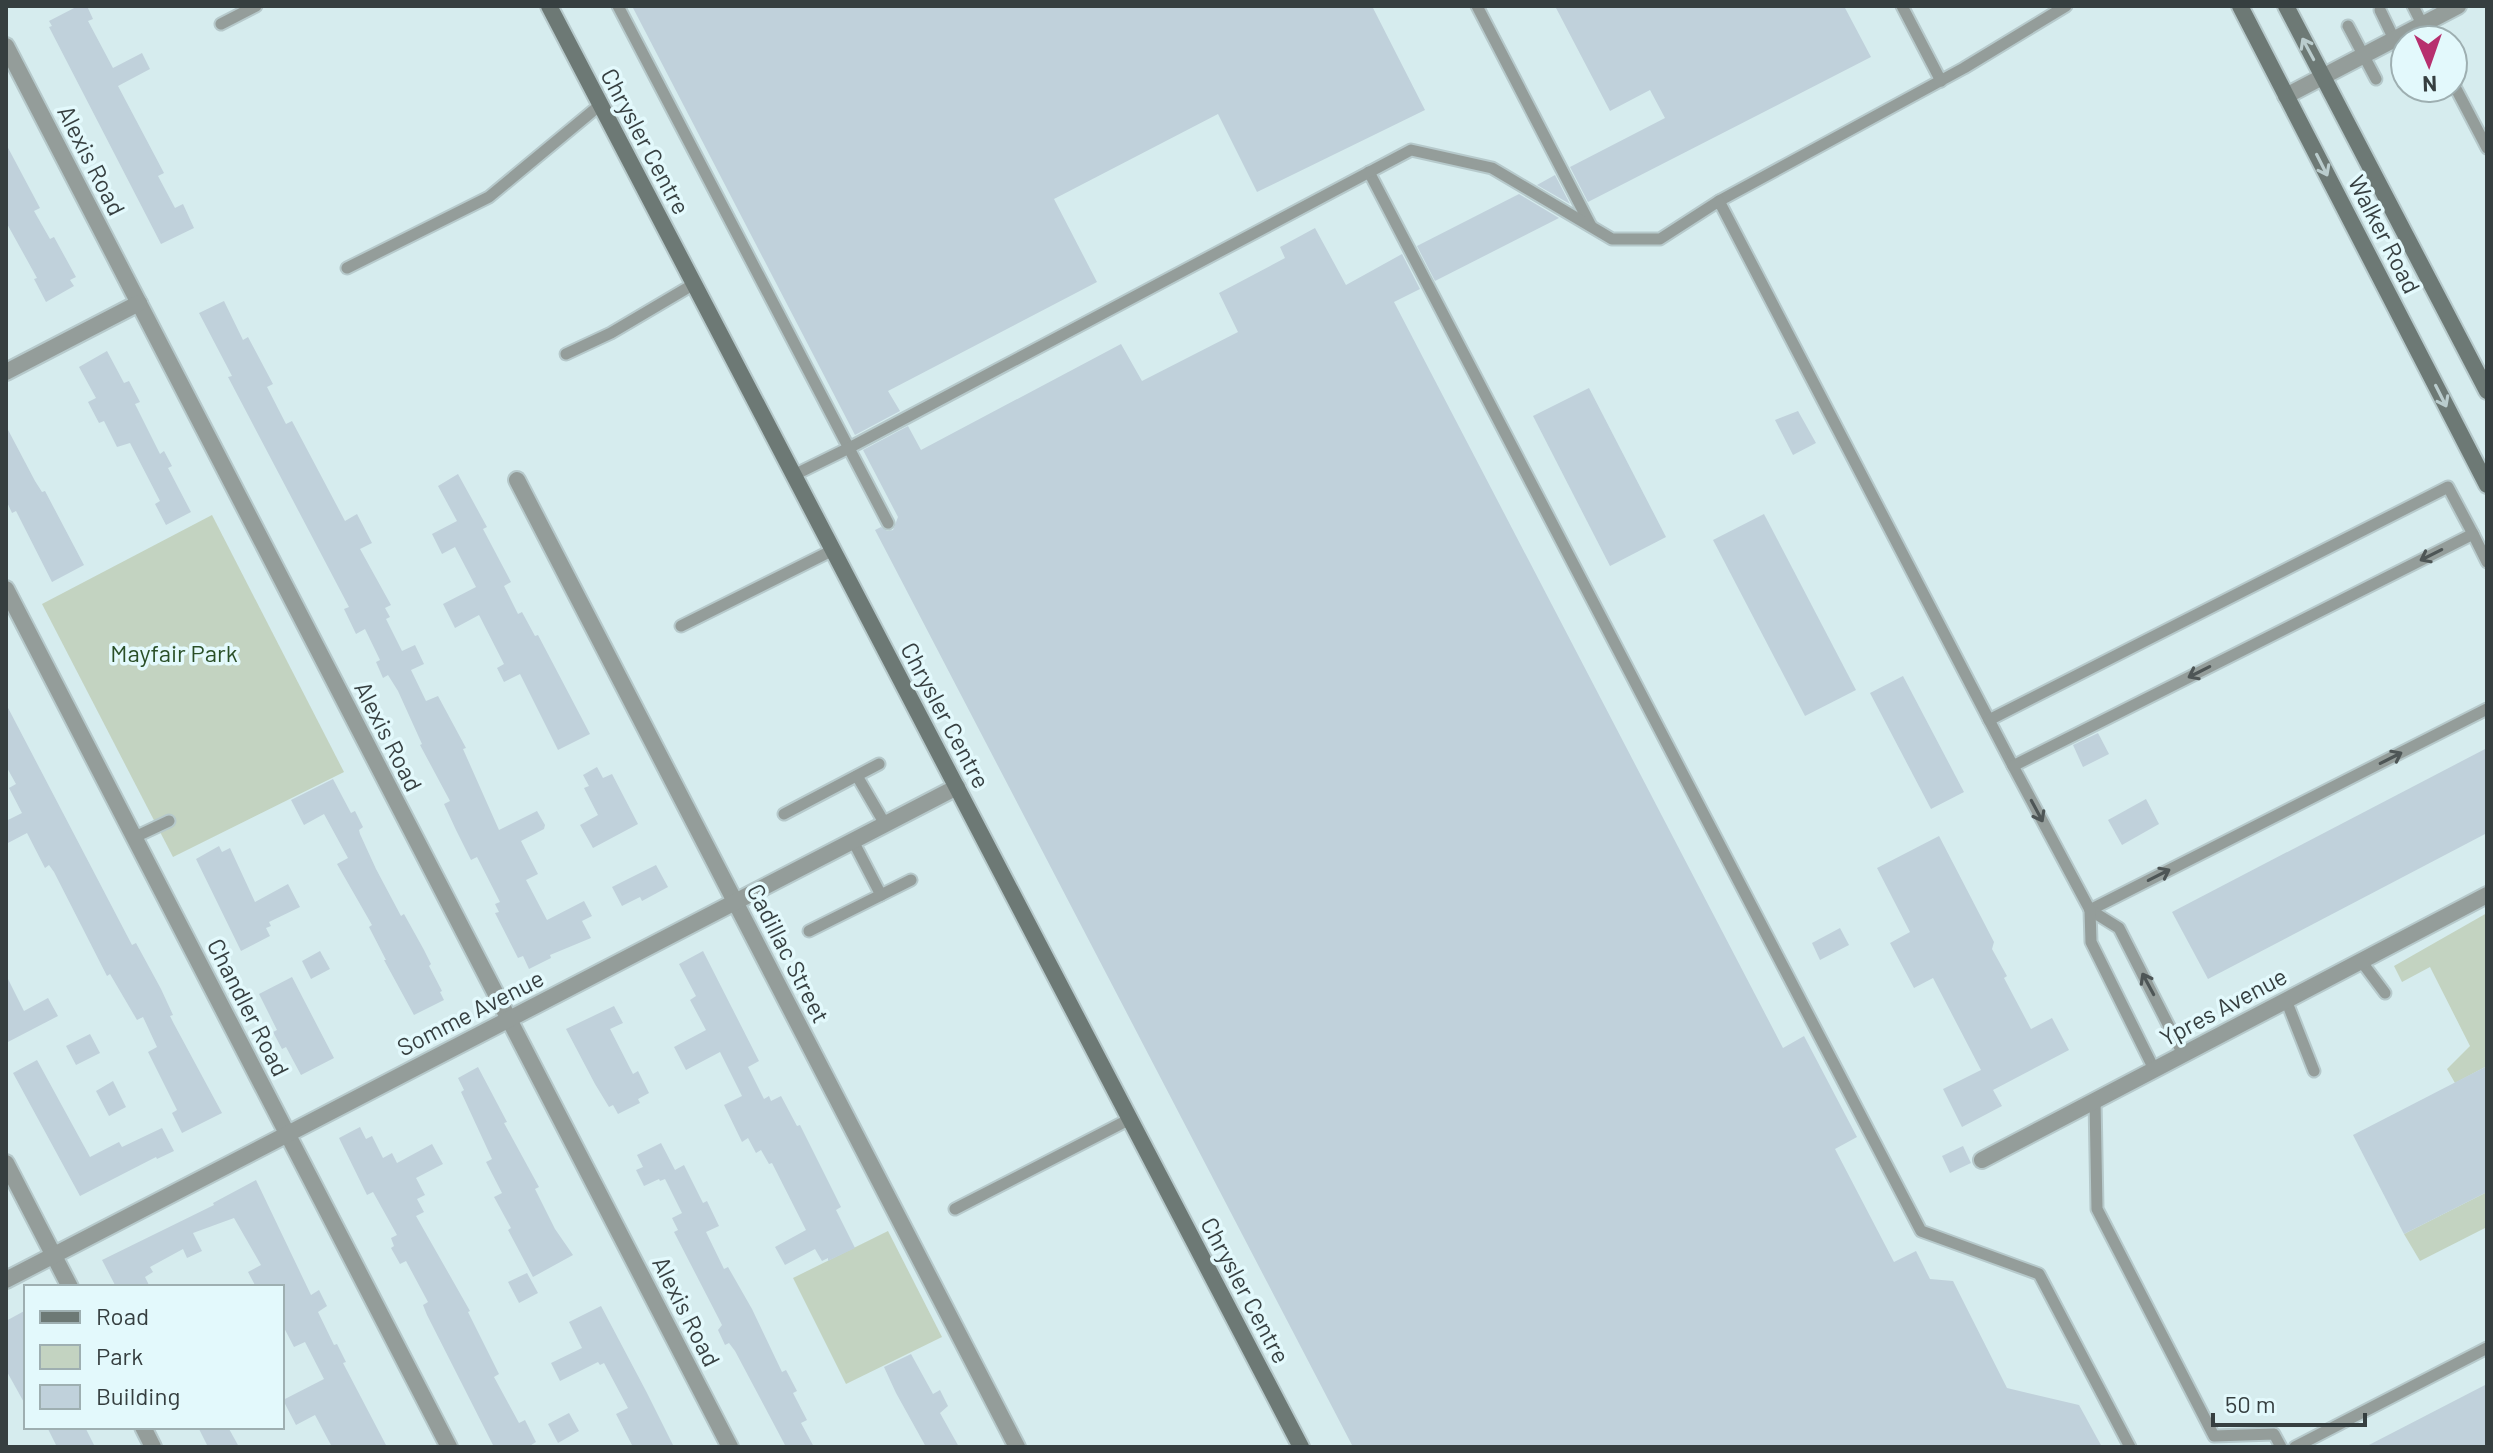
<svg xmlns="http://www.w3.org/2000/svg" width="2493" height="1453" font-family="Barlow,sans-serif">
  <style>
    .green { fill: #c3d3c1 }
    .building { fill: #c0d1db }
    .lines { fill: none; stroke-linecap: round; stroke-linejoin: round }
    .lane-casing { stroke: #b6c9cb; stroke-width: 15 }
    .street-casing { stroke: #b6c9cb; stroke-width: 20 }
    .secondary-casing { stroke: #b6c9cb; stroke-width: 20 }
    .lane { stroke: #949d9a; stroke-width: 11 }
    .street { stroke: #949d9a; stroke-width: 16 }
    .secondary { stroke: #6d7975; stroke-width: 16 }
    .oneway { stroke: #bacccd }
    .oneway2 { stroke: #4e5656 }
    .labels { text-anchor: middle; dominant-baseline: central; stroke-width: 7; stroke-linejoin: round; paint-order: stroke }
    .street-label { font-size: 24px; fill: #363f40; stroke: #e3f9fc }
    .park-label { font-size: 24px; fill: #2a4f27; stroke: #e3f9fc }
  </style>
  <rect width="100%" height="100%" fill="#d6ecee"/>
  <g class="green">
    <path d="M 212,515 L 344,772 L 173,857 L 42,604 Z"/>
    <path d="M 2487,913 L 2487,1066 L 2455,1083 L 2447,1069 L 2470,1046 L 2430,967 L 2402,982 L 2394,966 Z"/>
    <path d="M 2487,1192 L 2487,1227 L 2420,1261 L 2404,1234 Z"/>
    <path d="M 888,1231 L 942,1337 L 846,1384 L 793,1278 Z"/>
  </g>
  <g class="building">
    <path d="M 78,6 L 87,6 L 93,19 L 88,21 L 113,68 L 142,53 L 150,69 L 118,86 L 164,173 L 158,176 L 175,208 L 183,204 L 194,228 L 161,244 L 49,27 L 52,26 L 49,21 Z"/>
    <path d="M 632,6 L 1372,6 L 1425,110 L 1257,192 L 1218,114 L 1054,199 L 1097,282 L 888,391 L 900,411 L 855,435 Z"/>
    <path d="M 1555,6 L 1844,6 L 1871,57 L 1588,202 L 1570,167 L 1665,118 L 1650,90 L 1610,111 Z"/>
    <path d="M 6,144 L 40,208 L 34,211 L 50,239 L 54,237 L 76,277 L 70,280 L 74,286 L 46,302 L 34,279 L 37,278 L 6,222 Z"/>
    <path d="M 1555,175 L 1570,204 L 1537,185 Z"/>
    <path d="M 1519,194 L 1559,218 L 1435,281 L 1417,246 Z"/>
    <path d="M 1315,228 L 1346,285 L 1402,254 L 1420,289 L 1394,302 L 1783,1048 L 1804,1036 L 1857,1137 L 1835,1149 L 1894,1262 L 1916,1251 L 1930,1279 L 1953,1281 L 2007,1388 L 2079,1405 L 2102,1447 L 1353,1447 L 875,530 L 881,527 L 887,531 L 893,530 L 898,517 L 863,450 L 908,426 L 921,450 L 1121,344 L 1142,381 L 1238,332 L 1219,293 L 1285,258 L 1280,247 Z"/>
    <path d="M 224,301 L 243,340 L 248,337 L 273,384 L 267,387 L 286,424 L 292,421 L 345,521 L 357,514 L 372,543 L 360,549 L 391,605 L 385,608 L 390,617 L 386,619 L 402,651 L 415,645 L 424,664 L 411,670 L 426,701 L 438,696 L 466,748 L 463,749 L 499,830 L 537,811 L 545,825 L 544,829 L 521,841 L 538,874 L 526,880 L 547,920 L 584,901 L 592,916 L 582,921 L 591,938 L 550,955 L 551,958 L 529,969 L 523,956 L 518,958 L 495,913 L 499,912 L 495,904 L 500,902 L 477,857 L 471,860 L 456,830 L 444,804 L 450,801 L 420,745 L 422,744 L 398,691 L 388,675 L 383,678 L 376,662 L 380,660 L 365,629 L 356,634 L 344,609 L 349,607 L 228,377 L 232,376 L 199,313 Z"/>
    <path d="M 107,351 L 124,383 L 129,381 L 140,402 L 135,404 L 160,454 L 164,451 L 172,466 L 168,468 L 191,512 L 166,525 L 155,504 L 160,501 L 130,443 L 117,447 L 104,421 L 99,423 L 88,402 L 96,398 L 79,367 Z"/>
    <path d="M 1589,388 L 1666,537 L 1610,566 L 1533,416 Z"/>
    <path d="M 1798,411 L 1816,443 L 1793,455 L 1775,420 Z"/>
    <path d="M 6,426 L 35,481 L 42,492 L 45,491 L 84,565 L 52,582 L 16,511 L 12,513 L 6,500 Z"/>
    <path d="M 458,474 L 487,527 L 483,529 L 511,582 L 504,586 L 518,614 L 522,612 L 535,636 L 538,635 L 590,734 L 558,750 L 520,674 L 504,682 L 497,668 L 504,664 L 479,615 L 455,628 L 443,604 L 476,587 L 455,547 L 442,554 L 432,534 L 457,521 L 438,486 Z"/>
    <path d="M 1764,514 L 1856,690 L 1805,716 L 1713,540 Z"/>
    <path d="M 1903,676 L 1964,792 L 1931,809 L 1870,693 Z"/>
    <path d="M 6,704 L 132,945 L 136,943 L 161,989 L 173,1015 L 170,1016 L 174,1024 L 222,1113 L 182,1133 L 172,1113 L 177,1110 L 148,1052 L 157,1047 L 143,1017 L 137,1020 L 110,974 L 107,976 L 54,872 L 49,865 L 45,868 L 27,833 L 6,844 L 6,821 L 22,813 L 9,788 L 16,784 L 6,766 Z"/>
    <path d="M 2098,733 L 2109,754 L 2083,767 L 2073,745 Z"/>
    <path d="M 2487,748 L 2487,833 L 2208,979 L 2172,912 Z"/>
    <path d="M 597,767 L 603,778 L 612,774 L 638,824 L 593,848 L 580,825 L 598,815 L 584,788 L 589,786 L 583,775 Z"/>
    <path d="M 333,779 L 351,813 L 355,811 L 363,827 L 359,830 L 360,834 L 376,869 L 401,916 L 404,914 L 424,950 L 431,964 L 429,966 L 442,991 L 440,992 L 444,1000 L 414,1015 L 384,960 L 386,960 L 369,927 L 372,925 L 337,864 L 348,858 L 324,814 L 304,825 L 291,800 Z"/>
    <path d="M 2146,799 L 2159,824 L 2122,845 L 2108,820 Z"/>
    <path d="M 1939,836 L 1994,942 L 1992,949 L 2007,976 L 2004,978 L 2031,1029 L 2052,1018 L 2069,1050 L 1993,1090 L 2002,1106 L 1962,1127 L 1943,1089 L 1981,1070 L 1933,978 L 1914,988 L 1890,943 L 1910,932 L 1877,868 Z"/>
    <path d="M 219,846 L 222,852 L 230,848 L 255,902 L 288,884 L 300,907 L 269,922 L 271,926 L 266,928 L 270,936 L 241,951 L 196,859 Z"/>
    <path d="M 656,865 L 668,887 L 642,901 L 640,897 L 622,906 L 612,887 Z"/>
    <path d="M 1840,928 L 1849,945 L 1820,960 L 1812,943 Z"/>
    <path d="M 320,951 L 330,969 L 311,979 L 302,961 Z"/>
    <path d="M 703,951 L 759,1061 L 748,1067 L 764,1099 L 769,1096 L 771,1101 L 781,1096 L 797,1126 L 800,1125 L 841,1207 L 836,1210 L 855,1248 L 828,1261 L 828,1258 L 822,1261 L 815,1249 L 785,1265 L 775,1247 L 806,1230 L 772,1163 L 769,1164 L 761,1150 L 756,1153 L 748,1138 L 742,1142 L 724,1105 L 742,1096 L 720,1052 L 686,1070 L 674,1047 L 706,1030 L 690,1000 L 696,996 L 679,964 Z"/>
    <path d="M 6,975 L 24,1011 L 48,998 L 58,1016 L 6,1043 Z"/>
    <path d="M 292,977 L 334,1058 L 301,1075 L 286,1047 L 282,1049 L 273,1032 L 277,1030 L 259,994 Z"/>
    <path d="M 614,1006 L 623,1023 L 610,1029 L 633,1074 L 638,1071 L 649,1093 L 638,1099 L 640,1103 L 618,1114 L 613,1105 L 609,1107 L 595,1084 L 566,1029 Z"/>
    <path d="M 90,1034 L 100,1053 L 76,1065 L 66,1046 Z"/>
    <path d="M 37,1060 L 90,1157 L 119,1142 L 122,1147 L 162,1128 L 174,1151 L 157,1159 L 156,1157 L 80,1196 L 13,1073 Z"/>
    <path d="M 2487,1066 L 2487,1192 L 2404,1234 L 2353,1135 Z"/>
    <path d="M 478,1067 L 507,1122 L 504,1123 L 539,1187 L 535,1189 L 555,1229 L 573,1255 L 533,1277 L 508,1230 L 511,1228 L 494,1197 L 502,1193 L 486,1162 L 492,1159 L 461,1092 L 464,1090 L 458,1078 Z"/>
    <path d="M 113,1081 L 126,1107 L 109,1116 L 96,1091 Z"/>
    <path d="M 360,1127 L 366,1139 L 372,1136 L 383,1158 L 392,1153 L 397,1163 L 432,1144 L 443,1164 L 416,1178 L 425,1195 L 417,1199 L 424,1212 L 416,1216 L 470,1311 L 468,1312 L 499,1374 L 494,1377 L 519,1423 L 525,1420 L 536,1442 L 528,1447 L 494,1447 L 427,1315 L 423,1305 L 428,1302 L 406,1261 L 400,1264 L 391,1248 L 394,1246 L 391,1238 L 397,1235 L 373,1192 L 367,1195 L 339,1138 Z"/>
    <path d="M 661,1143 L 675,1170 L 684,1165 L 703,1203 L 707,1201 L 719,1226 L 706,1232 L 724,1269 L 728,1267 L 752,1309 L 782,1372 L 786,1370 L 797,1391 L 793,1393 L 807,1420 L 801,1423 L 814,1447 L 786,1447 L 735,1351 L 729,1343 L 725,1345 L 718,1330 L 722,1325 L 674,1232 L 678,1230 L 672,1218 L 682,1213 L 665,1179 L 660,1181 L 659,1179 L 644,1186 L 636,1170 L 643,1167 L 637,1155 Z"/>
    <path d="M 1963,1146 L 1971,1163 L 1950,1173 L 1942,1156 Z"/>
    <path d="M 256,1180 L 311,1295 L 319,1290 L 327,1306 L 318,1312 L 334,1345 L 337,1344 L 346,1362 L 343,1363 L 387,1447 L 332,1447 L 315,1415 L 296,1425 L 283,1400 L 324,1379 L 305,1342 L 294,1347 L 282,1324 L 282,1287 L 256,1287 L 248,1272 L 261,1265 L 234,1218 L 193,1233 L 202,1251 L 187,1258 L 183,1249 L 150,1267 L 153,1272 L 145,1277 L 150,1287 L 116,1287 L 102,1260 L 214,1205 L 213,1203 Z"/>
    <path d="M 527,1273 L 538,1293 L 519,1303 L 508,1282 Z"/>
    <path d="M 601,1306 L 647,1393 L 674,1447 L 633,1447 L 616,1414 L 628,1408 L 604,1363 L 600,1365 L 598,1362 L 560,1381 L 551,1363 L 582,1348 L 569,1322 Z"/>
    <path d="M 26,1310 L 26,1406 L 6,1370 L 6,1321 Z"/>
    <path d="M 911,1354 L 933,1394 L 940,1390 L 948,1406 L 940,1413 L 959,1447 L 926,1447 L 896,1393 L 884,1367 Z"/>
    <path d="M 2487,1384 L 2487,1447 L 2365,1447 Z"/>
    <path d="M 569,1413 L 579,1431 L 558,1443 L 548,1424 Z"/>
    <path d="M 47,1427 L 85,1427 L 95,1447 L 57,1447 Z"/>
    <path d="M 198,1427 L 228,1427 L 239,1447 L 208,1447 Z"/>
  </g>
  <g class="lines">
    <g class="lane-casing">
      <g id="lane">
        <path d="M 618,6 L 888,523"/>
        <path d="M 1477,6 L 1591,226"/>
        <path d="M 1902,6 L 1941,81"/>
        <path d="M 2413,6 L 2430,40"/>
        <path d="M 2380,10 L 2405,62"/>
        <path d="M 221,24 L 256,6"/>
        <path d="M 2348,26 L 2376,79"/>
        <path d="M 2453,83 L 2487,148"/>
        <path d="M 1369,172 L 1921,1231 L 2039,1274 L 2130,1447"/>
        <path d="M 1719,201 L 1964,68 L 2066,6"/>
        <path d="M 347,268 L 489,197 L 600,105"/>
        <path d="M 566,354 L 611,333 L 694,284"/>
        <path d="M 794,475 L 849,448 L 1411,150 L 1492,168 L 1612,239 L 1660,239 L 1719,201 L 2013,766"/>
        <path d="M 681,626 L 833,550"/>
        <path d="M 1989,720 L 2448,487 L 2473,534"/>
        <path d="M 857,776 L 885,824"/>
        <path d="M 784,814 L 879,764"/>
        <path d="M 135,837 L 169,821"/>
        <path d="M 853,841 L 881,895 L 911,880"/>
        <path d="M 2090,910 L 2487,709"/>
        <path d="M 2090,910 L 2119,928 L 2183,1054"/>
        <path d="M 809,931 L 881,895"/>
        <path d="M 2361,961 L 2385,993"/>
        <path d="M 2286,1000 L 2314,1071"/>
        <path d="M 2154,1069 L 2091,942 L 2090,910 L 2013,766 L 2473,534 L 2487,562"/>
        <path d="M 2095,1100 L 2097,1209 L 2214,1436 L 2274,1434 L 2281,1447"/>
        <path d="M 955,1209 L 1130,1119"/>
        <path d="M 2295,1447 L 2487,1348"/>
      </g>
    </g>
    <g class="street-casing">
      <g id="street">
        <path d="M 6,46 L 730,1447"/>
        <path d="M 2286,96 L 2458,6"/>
        <path d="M 6,372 L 139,303"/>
        <path d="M 517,480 L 1017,1447"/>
        <path d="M 6,589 L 449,1447"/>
        <path d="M 1982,1160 L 2487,895"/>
        <path d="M 6,1163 L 70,1287"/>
        <path d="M 6,1280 L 957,787"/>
        <path d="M 143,1427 L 153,1447"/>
      </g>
    </g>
    <g class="secondary-casing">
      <g id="secondary">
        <path d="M 549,6 L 1301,1447"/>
        <path d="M 2240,6 L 2487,485"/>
        <path d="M 2286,6 L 2487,391"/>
      </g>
    </g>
    <use href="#lane" class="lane"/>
    <use href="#street" class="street"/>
    <use href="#secondary" class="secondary"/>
  </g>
  <defs><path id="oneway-shaft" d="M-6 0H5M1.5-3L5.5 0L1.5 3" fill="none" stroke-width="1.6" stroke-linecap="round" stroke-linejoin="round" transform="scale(2)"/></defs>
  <g class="oneway">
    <use href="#oneway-shaft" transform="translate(2308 49) rotate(-118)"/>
    <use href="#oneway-shaft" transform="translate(2322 165) rotate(63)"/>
    <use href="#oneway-shaft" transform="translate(2441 396) rotate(63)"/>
  </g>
  <g class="oneway2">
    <use href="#oneway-shaft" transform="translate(2431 555) rotate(153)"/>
    <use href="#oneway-shaft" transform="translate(2199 672) rotate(153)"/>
    <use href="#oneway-shaft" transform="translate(2391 758) rotate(-27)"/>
    <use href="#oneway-shaft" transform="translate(2037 811) rotate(62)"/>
    <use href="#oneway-shaft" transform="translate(2159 875) rotate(-27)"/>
    <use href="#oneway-shaft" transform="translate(2148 984) rotate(-118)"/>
  </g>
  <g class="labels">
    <g class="street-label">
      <text transform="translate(646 141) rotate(62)">Chrysler Centre</text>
      <text transform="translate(92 160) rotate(63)">Alexis Road</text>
      <text transform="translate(2385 234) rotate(63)">Walker Road</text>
      <text transform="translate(946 715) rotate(62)">Chrysler Centre</text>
      <text transform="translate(389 736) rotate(63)">Alexis Road</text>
      <text transform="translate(789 953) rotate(63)">Cadillac Street</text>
      <text transform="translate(2223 1006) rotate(-28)">Ypres Avenue</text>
      <text transform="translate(249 1007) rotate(63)">Chandler Road</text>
      <text transform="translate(470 1012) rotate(-27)">Somme Avenue</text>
      <text transform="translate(1246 1290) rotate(62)">Chrysler Centre</text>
      <text transform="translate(687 1311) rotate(63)">Alexis Road</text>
    </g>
    <g class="park-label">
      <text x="174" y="652">Mayfair Park</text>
    </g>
  </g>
  <rect width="2493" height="1453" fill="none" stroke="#363f40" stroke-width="16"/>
  <rect x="24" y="1285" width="260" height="144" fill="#e3f9fc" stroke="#9eafb1" stroke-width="2"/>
  <rect x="40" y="1311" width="40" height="12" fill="#6d7975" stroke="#9eafb1" stroke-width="2"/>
  <text x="96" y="1325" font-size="24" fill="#363f40">Road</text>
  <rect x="40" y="1345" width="40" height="24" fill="#c3d3c1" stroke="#9eafb1" stroke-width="2"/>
  <text x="96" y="1365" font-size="24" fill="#363f40">Park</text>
  <rect x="40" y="1385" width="40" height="24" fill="#c0d1db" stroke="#9eafb1" stroke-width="2"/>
  <text x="96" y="1405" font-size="24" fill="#363f40">Building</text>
  <g transform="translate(2429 64) rotate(178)"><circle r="38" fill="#e3f9fc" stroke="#9eafb1" stroke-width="2"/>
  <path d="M0-6L14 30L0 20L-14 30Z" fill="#b72f6e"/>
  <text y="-12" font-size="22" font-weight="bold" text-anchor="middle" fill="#363f40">N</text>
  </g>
  <path d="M2213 1413v12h152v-12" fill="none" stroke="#363f40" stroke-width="4"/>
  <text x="2225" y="1413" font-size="24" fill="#363f40" stroke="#e3f9fc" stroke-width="6" paint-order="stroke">50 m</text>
</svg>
